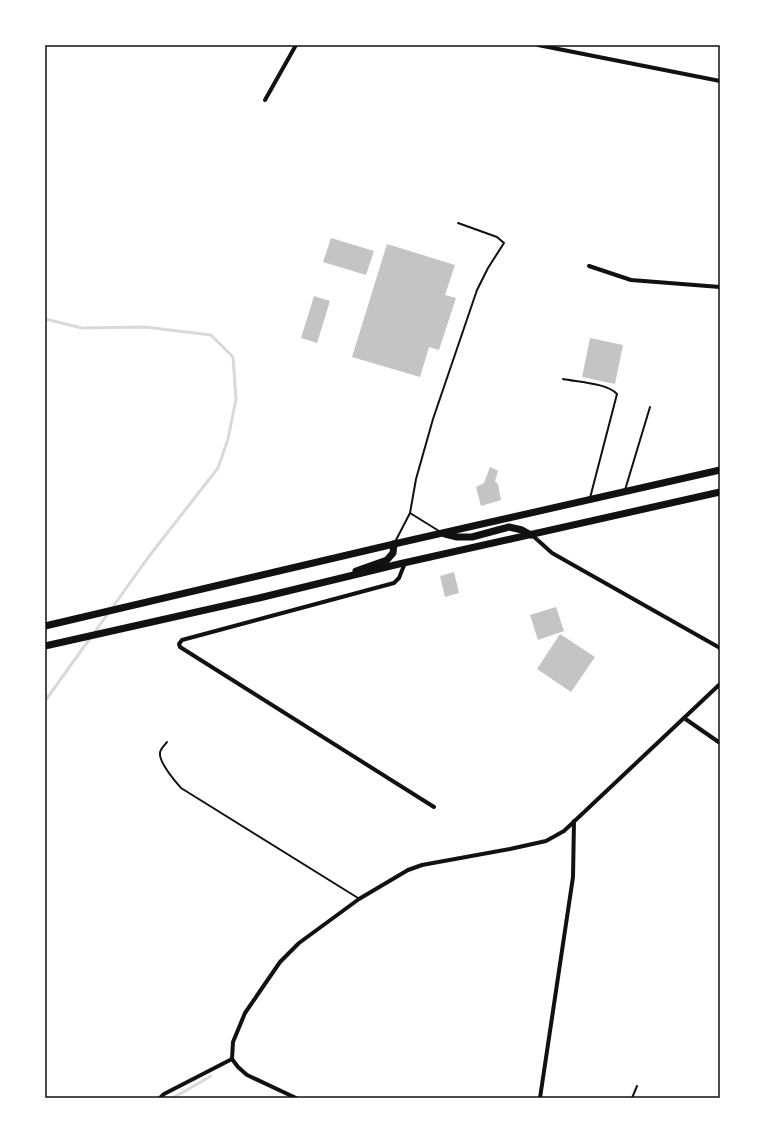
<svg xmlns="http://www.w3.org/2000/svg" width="765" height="1143" font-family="'Exo 2',sans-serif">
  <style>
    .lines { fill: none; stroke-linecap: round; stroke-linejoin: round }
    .stream { stroke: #d9d9d9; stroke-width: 3 }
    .building { fill: #c4c4c4 }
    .service { stroke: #111; stroke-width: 2 }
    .minor { stroke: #111; stroke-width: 4 }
    .trunk { stroke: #111; stroke-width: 7 }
    .neatline { fill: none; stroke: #111; stroke-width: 1.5 }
  </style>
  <rect width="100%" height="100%" fill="#fff"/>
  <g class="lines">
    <g class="stream">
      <path d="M 45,319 L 82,328 L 145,327 L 211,335 L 233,357 L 236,399 L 228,439 L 218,468 L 150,555 L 94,633"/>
      <path d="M 45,701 L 91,637"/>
      <path d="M 173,1098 L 211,1076"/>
    </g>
  </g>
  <g class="building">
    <path d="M 331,238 L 374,251 L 366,275 L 323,262 Z"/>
    <path d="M 387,244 L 455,265 L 445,295 L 456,298 L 439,350 L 429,347 L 420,377 L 352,357 Z"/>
    <path d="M 314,296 L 330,301 L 317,343 L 301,338 Z"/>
    <path d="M 590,338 L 623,345 L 615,384 L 582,377 Z"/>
    <path d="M 490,467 L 498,471 L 495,481 L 498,484 L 501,500 L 481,506 L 476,487 L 484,483 Z"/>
    <path d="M 454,572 L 459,593 L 445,597 L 440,576 Z"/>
    <path d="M 556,607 L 564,631 L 538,640 L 530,615 Z"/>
    <path d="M 560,634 L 595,657 L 571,692 L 537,669 Z"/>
  </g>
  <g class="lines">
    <g class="service">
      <path d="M 563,379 C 578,382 607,383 617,394 L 590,498"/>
      <path d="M 625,490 L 650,407"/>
      <path d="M 410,513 L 439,531"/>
      <path d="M 395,542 L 410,513 L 416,479 L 433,419 L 477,290 L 488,268 L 504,243 L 497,237 L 458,223"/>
      <path d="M 167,742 C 165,745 160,749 160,753 C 159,763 174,780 181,788 L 358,898"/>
      <path d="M 632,1098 L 637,1086"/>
    </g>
    <g class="minor">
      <path d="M 538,45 L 720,81"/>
      <path d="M 265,100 L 296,45"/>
      <path d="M 589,266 L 631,280 L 720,287"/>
      <path d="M 532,535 L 552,553 L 720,648"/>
      <path d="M 405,563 L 399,578 L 394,583 L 182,640 L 179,644 L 180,647 L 434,807"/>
      <path d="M 684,718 L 720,743"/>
      <path d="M 160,1098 L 164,1094 L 232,1059"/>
      <path d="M 296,1098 L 247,1075 L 238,1067 L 232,1059 L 233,1042 L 245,1013 L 280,962 L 299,943 L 359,899 L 408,870 L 422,865 L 510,849 L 546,841 L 564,831 L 720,684"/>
      <path d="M 540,1098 L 573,877 L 574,821"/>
    </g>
    <g class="trunk">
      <path d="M 445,534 L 457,537 L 472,537 L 509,527 L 522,530 L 531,535"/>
      <path d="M 356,571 L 387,560 L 393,553 L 394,544"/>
      <path d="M 45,626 L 394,544 L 720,470"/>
      <path d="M 45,646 L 259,598 L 399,564 L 720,492"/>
    </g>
  </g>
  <rect width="765" height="1143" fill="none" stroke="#ffffff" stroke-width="92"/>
  <rect x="46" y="46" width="673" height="1051" class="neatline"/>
</svg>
